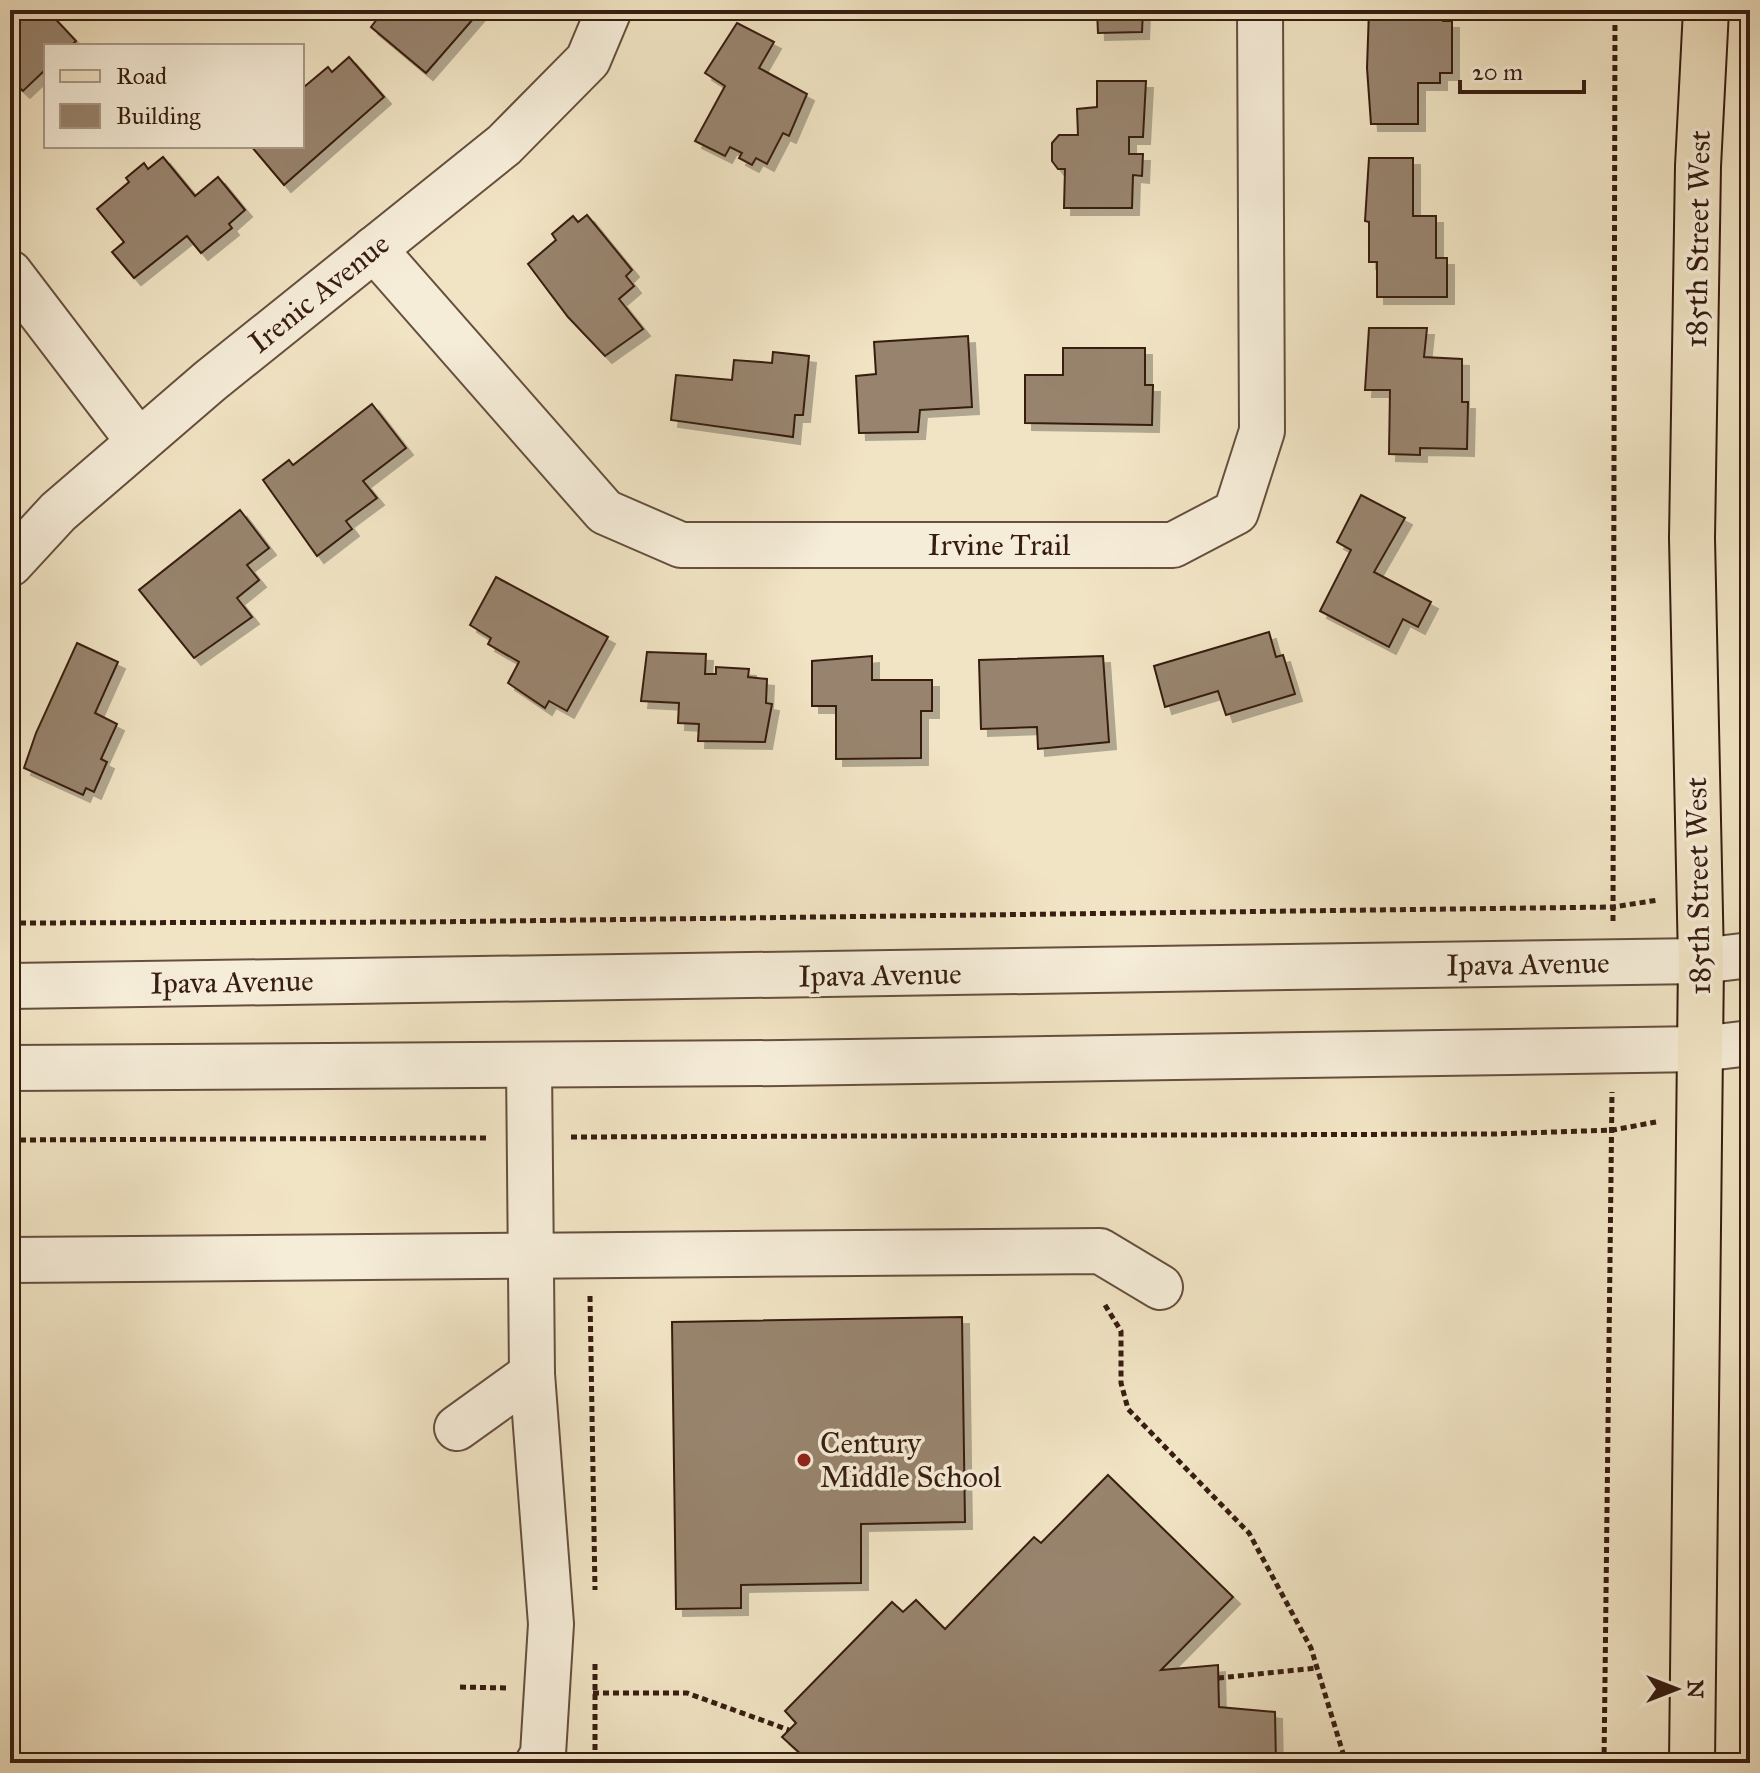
<svg xmlns="http://www.w3.org/2000/svg" width="1760" height="1773" font-family="'IM FELL Great Primer',serif">
  <style>
    .building { fill: #98846e; stroke: #371d11; stroke-width: 2; filter: url(#shadow) }
    .lines { fill: none; stroke-linecap: round; stroke-linejoin: round }
    .minor-casing { stroke: #664f3e; stroke-width: 48 }
    .major-casing { stroke: #371d11; stroke-width: 48 }
    .path { stroke: #371d11; stroke-width: 5; stroke-dasharray: 6 4; stroke-linecap: butt }
    .minor { stroke: #f6edd9; stroke-width: 44 }
    .major { stroke: #f1e4c4; stroke-width: 44 }
    .poi-dot { fill: #8f2418; stroke: #f6edd9; stroke-width: 3 }
    .labels { text-anchor: middle; dominant-baseline: central; stroke-width: 7; stroke-linejoin: round; paint-order: stroke }
    .street-label { font-size: 30px; fill: #371d11; stroke: #f6edd9 }
    .poi-label { font-size: 30px; fill: #371d11; stroke: #f6edd9; text-anchor: start }
  </style>
  <defs>
    <filter id="shadow"><feDropShadow dx="7" dy="7" stdDeviation="0" flood-color="#0004"/></filter>
  </defs>
  <rect width="100%" height="100%" fill="#f1e4c4"/>
  <filter id="stains"><feTurbulence type="fractalNoise" baseFrequency=".0025" numOctaves="4"/><feColorMatrix values="0 0 0 0 .2 0 0 0 0 .09 0 0 0 0 .02 0 0 0 .5 -.17"/></filter>
  <radialGradient id="worn" r=".72"><stop offset=".6" stop-color="#630" stop-opacity="0"/><stop offset="1" stop-color="#630" stop-opacity=".3"/></radialGradient>
  <g class="building">
    <path d="M 10,10 L 47,10 L 76,41 L 71,46 L 46,46 L 46,69 L 23,91 L 10,79 Z"/>
    <path d="M 384,10 L 481,10 L 426,73 L 371,27 Z"/>
    <path d="M 1097,10 L 1143,10 L 1142,32 L 1098,33 Z"/>
    <path d="M 1369,10 L 1443,10 L 1443,21 L 1452,21 L 1452,73 L 1440,73 L 1440,83 L 1418,83 L 1418,124 L 1371,124 L 1367,68 Z"/>
    <path d="M 737,23 L 774,42 L 759,68 L 807,94 L 789,136 L 783,133 L 767,164 L 756,158 L 752,165 L 739,158 L 742,153 L 730,147 L 725,156 L 695,141 L 725,86 L 705,73 Z"/>
    <path d="M 349,57 L 384,97 L 284,185 L 251,146 L 302,146 L 302,85 L 304,87 L 328,67 L 332,72 Z"/>
    <path d="M 1097,81 L 1146,81 L 1143,137 L 1129,137 L 1129,154 L 1143,154 L 1142,176 L 1133,175 L 1132,208 L 1064,208 L 1065,169 L 1058,169 L 1052,161 L 1052,143 L 1059,135 L 1078,135 L 1077,109 L 1097,107 Z"/>
    <path d="M 163,157 L 195,196 L 218,177 L 245,210 L 229,224 L 232,228 L 201,253 L 187,236 L 134,278 L 112,252 L 124,242 L 97,209 L 129,182 L 126,178 L 144,163 L 148,169 Z"/>
    <path d="M 1369,158 L 1413,158 L 1413,216 L 1436,216 L 1436,258 L 1447,258 L 1447,297 L 1377,297 L 1377,262 L 1369,262 L 1369,222 L 1365,221 Z"/>
    <path d="M 587,215 L 632,270 L 626,276 L 634,286 L 619,299 L 643,329 L 605,356 L 568,317 L 528,264 L 556,240 L 552,234 L 573,216 L 578,222 Z"/>
    <path d="M 1369,328 L 1427,328 L 1424,357 L 1462,359 L 1462,402 L 1468,402 L 1467,449 L 1420,448 L 1420,455 L 1389,454 L 1390,390 L 1365,390 Z"/>
    <path d="M 968,336 L 972,407 L 920,410 L 918,432 L 859,433 L 856,376 L 876,374 L 874,342 Z"/>
    <path d="M 1063,348 L 1145,348 L 1145,385 L 1153,385 L 1152,425 L 1025,423 L 1025,375 L 1063,375 Z"/>
    <path d="M 773,352 L 809,356 L 803,415 L 795,415 L 793,437 L 671,420 L 676,375 L 732,380 L 734,360 L 772,363 Z"/>
    <path d="M 372,404 L 406,448 L 363,481 L 377,498 L 346,521 L 352,529 L 317,556 L 263,480 L 289,460 L 293,465 Z"/>
    <path d="M 1361,495 L 1405,518 L 1374,572 L 1431,602 L 1418,627 L 1403,619 L 1389,647 L 1320,611 L 1351,550 L 1337,542 Z"/>
    <path d="M 240,510 L 269,548 L 247,565 L 259,580 L 237,598 L 252,617 L 194,658 L 139,590 Z"/>
    <path d="M 496,577 L 608,637 L 567,711 L 549,701 L 545,708 L 508,683 L 519,662 L 488,644 L 491,638 L 470,625 Z"/>
    <path d="M 1269,632 L 1276,657 L 1283,655 L 1295,694 L 1226,715 L 1218,691 L 1165,707 L 1154,666 Z"/>
    <path d="M 77,643 L 118,662 L 95,713 L 117,724 L 101,759 L 107,762 L 94,792 L 86,788 L 83,795 L 24,768 L 36,733 Z"/>
    <path d="M 647,652 L 706,654 L 705,674 L 716,674 L 716,667 L 749,669 L 748,677 L 767,679 L 766,703 L 772,704 L 765,742 L 698,741 L 699,724 L 678,723 L 679,703 L 641,701 Z"/>
    <path d="M 872,656 L 872,680 L 932,680 L 932,711 L 921,711 L 921,758 L 836,759 L 836,706 L 812,706 L 812,661 Z"/>
    <path d="M 1103,656 L 1109,742 L 1038,749 L 1037,727 L 981,729 L 979,660 Z"/>
    <path d="M 962,1317 L 965,1522 L 861,1524 L 861,1583 L 741,1585 L 741,1608 L 676,1609 L 672,1322 Z"/>
    <path d="M 1108,1475 L 1233,1597 L 1161,1670 L 1218,1665 L 1219,1707 L 1275,1712 L 1276,1763 L 796,1763 L 803,1756 L 782,1737 L 796,1723 L 785,1711 L 892,1602 L 903,1612 L 916,1600 L 945,1629 L 1034,1537 L 1041,1543 Z"/>
  </g>
  <g class="lines">
    <g class="minor-casing">
      <g id="minor">
        <path d="M 374,249 L 605,512 L 681,545 L 1173,545 L 1236,512 L 1262,431 L 1260,10"/>
        <path d="M 10,273 L 139,442"/>
        <path d="M 10,564 L 58,512 L 210,381 L 504,145 L 588,60 L 609,10"/>
        <path d="M 10,986 L 1701,961 L 1750,955"/>
        <path d="M 529,1065 L 532,1374 L 551,1624 L 543,1754 L 538,1763"/>
        <path d="M 10,1068 L 782,1063 L 1700,1049 L 1750,1043"/>
        <path d="M 10,1260 L 1100,1251 L 1160,1287"/>
        <path d="M 457,1428 L 532,1374"/>
      </g>
    </g>
    <g class="major-casing">
      <path id="major" d="M 1692,1763 L 1701,961 L 1692,538 L 1698,166 L 1706,10"/>
    </g>
    <g class="path">
      <path d="M 1613,921 L 1615,10"/>
      <path d="M 10,923 L 423,922 L 1613,907 L 1658,900"/>
      <path d="M 571,1137 L 1495,1134 L 1613,1130 L 1656,1122"/>
      <path d="M 10,1140 L 489,1138"/>
      <path d="M 590,1296 L 595,1590"/>
      <path d="M 1105,1305 L 1121,1331 L 1121,1383 L 1128,1409 L 1249,1533 L 1311,1648 L 1346,1763"/>
      <path d="M 595,1664 L 595,1763"/>
      <path d="M 1218,1678 L 1317,1668"/>
      <path d="M 460,1687 L 507,1688"/>
      <path d="M 593,1693 L 687,1693 L 789,1730"/>
      <path d="M 1604,1763 L 1612,1092"/>
    </g>
    <use href="#minor" class="minor"/>
    <use href="#major" class="major"/>
  </g>
  <circle class="poi-dot" cx="804" cy="1460" r="8"/>
  <g class="labels">
    <g class="street-label">
      <text transform="translate(1698 239) rotate(-89)">185th Street West</text>
      <text transform="translate(319 293) rotate(-39)">Irenic Avenue</text>
      <text x="999" y="545">Irvine Trail</text>
      <text transform="translate(1698 886) rotate(-91)">185th Street West</text>
      <text transform="translate(1528 964) rotate(-1)">Ipava Avenue</text>
      <text transform="translate(880 975) rotate(-1)">Ipava Avenue</text>
      <text transform="translate(232 982) rotate(-1)">Ipava Avenue</text>
    </g>
    <g class="poi-label">
      <text x="820" y="1443">Century<tspan x="820" dy="34">Middle School</tspan></text>
    </g>
  </g>
  <rect width="1760" height="1773" fill="none" stroke="#f1e4c4" stroke-width="40"/>
  <rect x="12" y="12" width="1736" height="1749" fill="none" stroke="#371d11" stroke-width="4"/>
  <rect x="20" y="20" width="1720" height="1733" fill="none" stroke="#371d11" stroke-width="2"/>
  <rect x="44" y="44" width="260" height="104" fill="#f6edd9" stroke="#aa9a89" stroke-width="2"/>
  <rect x="60" y="70" width="40" height="12" fill="#f1e4c4" stroke="#aa9a89" stroke-width="2"/>
  <text x="116" y="84" font-size="24" fill="#371d11">Road</text>
  <rect x="60" y="104" width="40" height="24" fill="#98846e" stroke="#aa9a89" stroke-width="2"/>
  <text x="116" y="124" font-size="24" fill="#371d11">Building</text>
  <g transform="translate(1676 1689) rotate(90)" stroke="#f6edd9" stroke-width="6" paint-order="stroke">
  <path d="M0-6L14 30L0 20L-14 30Z" fill="#371d11"/>
  <text y="-12" font-size="22" font-weight="bold" text-anchor="middle" fill="#371d11">N</text>
  </g>
  <path d="M1460 80v12h124v-12" fill="none" stroke="#371d11" stroke-width="4"/>
  <text x="1472" y="80" font-size="24" fill="#371d11" stroke="#f6edd9" stroke-width="6" paint-order="stroke">20 m</text>
  <rect width="100%" height="100%" filter="url(#stains)"/>
  <rect width="100%" height="100%" fill="url(#worn)"/>
</svg>
